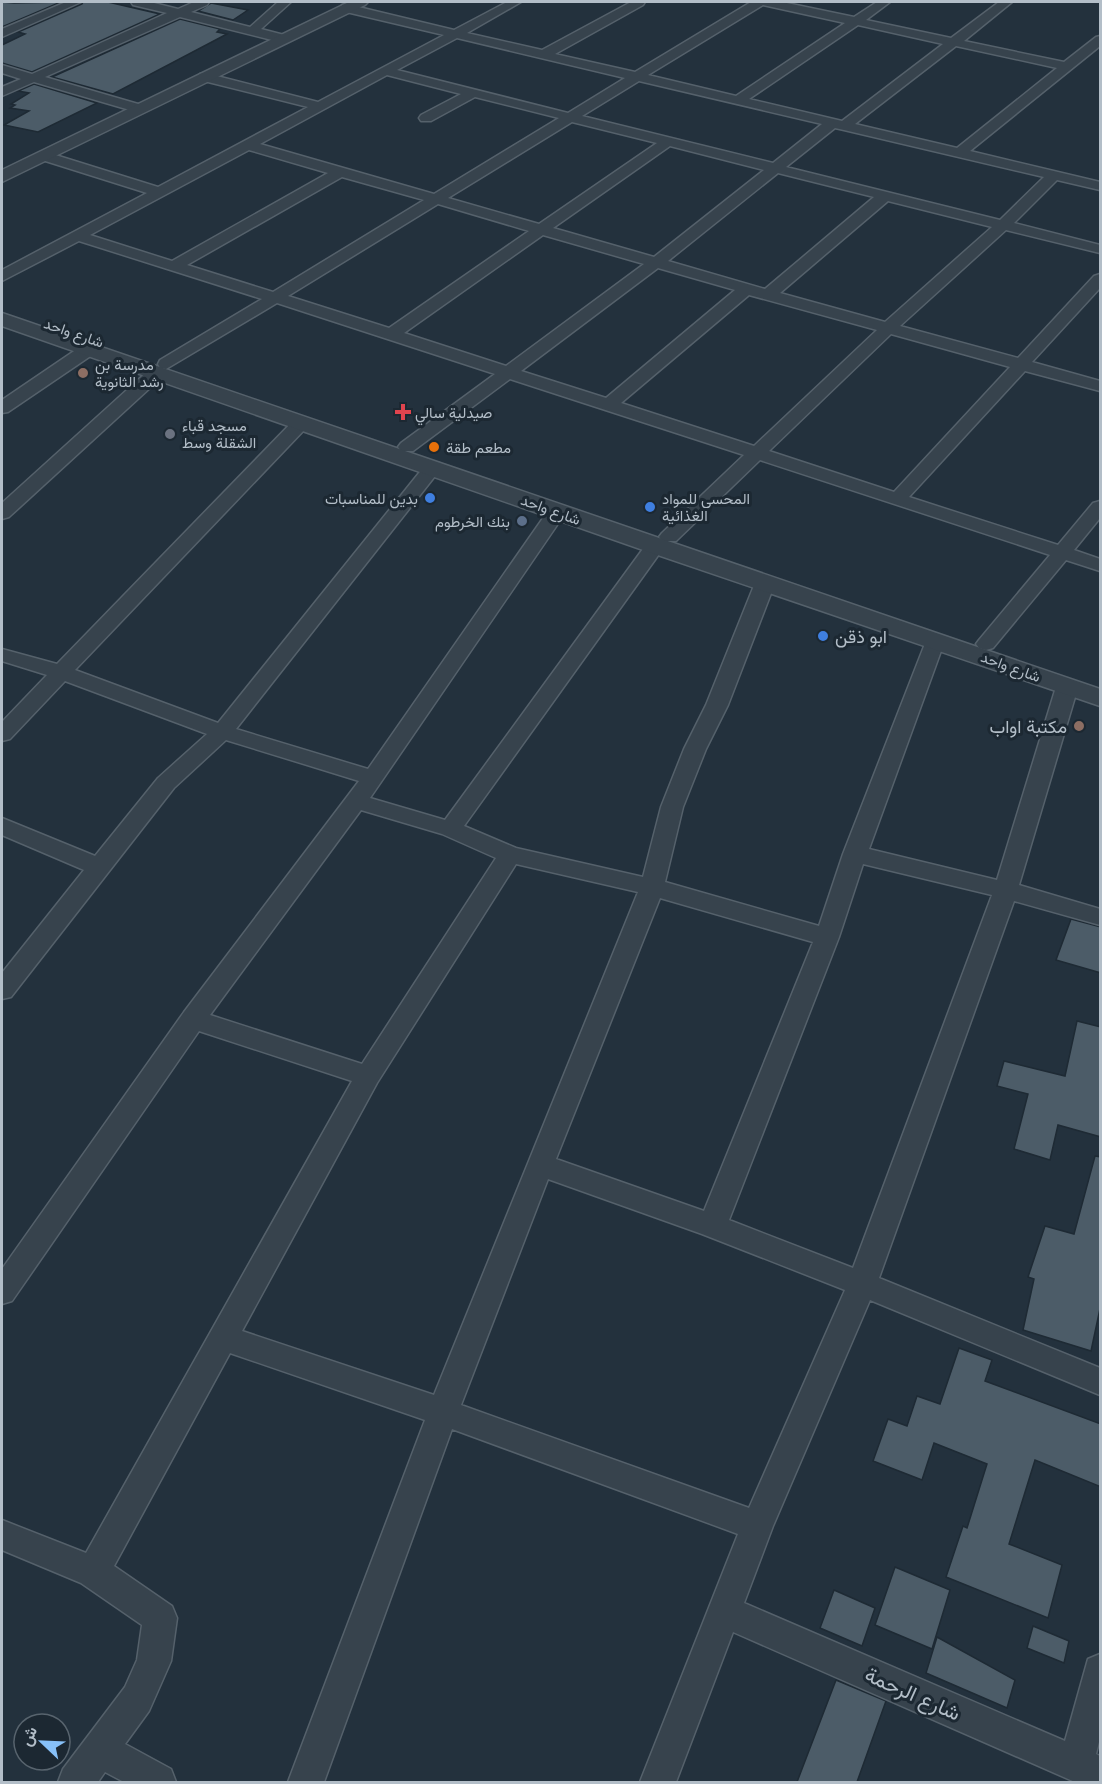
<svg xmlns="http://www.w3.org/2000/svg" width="1102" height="1784" font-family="'Open Sans',Vazirmatn,sans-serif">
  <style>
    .building { fill: #4c5c68; stroke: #1e2a34; stroke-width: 1.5 }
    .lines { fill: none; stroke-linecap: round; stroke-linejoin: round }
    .minor-casing { stroke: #55616b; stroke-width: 3 }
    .tertiary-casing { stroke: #55616b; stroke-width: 3 }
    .minor { fill: #37434d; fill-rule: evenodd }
    .tertiary { fill: #37434d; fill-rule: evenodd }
    .education-dot { fill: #8d6e63; stroke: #1c2832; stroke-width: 2 }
    .health-dot { fill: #e0444e; stroke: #1c2832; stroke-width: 2 }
    .worship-dot { fill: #6b7280; stroke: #1c2832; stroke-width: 2 }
    .food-dot { fill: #e8710a; stroke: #1c2832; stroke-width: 2 }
    .shop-dot { fill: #3f7fe0; stroke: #1c2832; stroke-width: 2 }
    .service-dot { fill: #5c6f8a; stroke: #1c2832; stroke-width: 2 }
    .labels { text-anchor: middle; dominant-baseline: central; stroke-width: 6; stroke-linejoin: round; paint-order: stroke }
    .far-street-label { font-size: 15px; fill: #b3bec8; stroke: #1c2832 }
    .far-poi-label { font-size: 15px; fill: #b3bec8; stroke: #1c2832; text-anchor: start }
    .poi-label { font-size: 18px; fill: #b3bec8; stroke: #1c2832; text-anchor: start }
    .near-street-label { font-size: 21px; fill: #b3bec8; stroke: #1c2832 }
  </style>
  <rect width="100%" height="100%" fill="#23313d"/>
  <g class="building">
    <path d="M 2,2 L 14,3 L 61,2 L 2,27 Z"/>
    <path d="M 83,2 L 108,2 L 160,14 L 32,72 L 2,63 L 2,45 L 25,34 L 18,32 L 82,4 Z"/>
    <path d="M 211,3 L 248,10 L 233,20 L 198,11 Z"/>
    <path d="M 180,19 L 220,29 L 217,32 L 227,34 L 113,94 L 52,77 Z"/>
    <path d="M 34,84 L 97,103 L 38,132 L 4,125 L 29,111 L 10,108 L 15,105 L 11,104 L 29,93 L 18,91 Z"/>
    <path d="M 1071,919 L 1101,927 L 1101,973 L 1056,960 Z"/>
    <path d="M 1077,1021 L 1101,1027 L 1101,1137 L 1058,1125 L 1050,1160 L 1014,1149 L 1028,1094 L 997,1086 L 1004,1061 L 1065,1076 Z"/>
    <path d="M 1095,1156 L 1101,1157 L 1101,1304 L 1091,1351 L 1023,1330 L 1034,1279 L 1028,1277 L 1045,1226 L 1074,1234 Z"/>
    <path d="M 959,1348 L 992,1360 L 985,1381 L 1101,1424 L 1101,1487 L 1035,1460 L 1009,1544 L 1062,1565 L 1048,1618 L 946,1577 L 963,1526 L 967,1528 L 987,1464 L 934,1443 L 922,1480 L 873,1461 L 888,1419 L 907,1426 L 917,1396 L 940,1404 Z"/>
    <path d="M 895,1567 L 950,1590 L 932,1649 L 875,1625 Z"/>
    <path d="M 834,1590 L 875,1608 L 862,1646 L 820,1628 Z"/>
    <path d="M 1033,1626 L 1069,1641 L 1064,1663 L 1027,1648 Z"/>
    <path d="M 937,1637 L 1015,1680 L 1007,1708 L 926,1673 Z"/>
    <path d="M 836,1680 L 886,1701 L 857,1782 L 797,1782 Z"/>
  </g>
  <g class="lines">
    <g class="minor-casing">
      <g id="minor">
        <path d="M 66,2 L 81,2 L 2,37 L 2,29 Z"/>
        <path d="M 131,2 L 150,2 L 178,9 L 194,2 L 209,2 L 207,5 L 191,12 L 250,27 L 278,2 L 291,2 L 261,29 L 288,36 L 290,39 L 284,43 L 180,17 L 45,77 L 145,106 L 147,109 L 140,113 L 34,82 L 2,96 L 2,87 L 21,79 L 2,73 L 2,65 L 32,74 L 167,13 L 133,5 Z"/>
        <path d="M 507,2 L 521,2 L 467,33 L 542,50 L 631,2 L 645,2 L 643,5 L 555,54 L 635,72 L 751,2 L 782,2 L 854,17 L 877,2 L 890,2 L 866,20 L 951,38 L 999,2 L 1012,2 L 964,41 L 1064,62 L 1096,37 L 1100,36 L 1100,46 L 970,151 L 1100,182 L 1100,190 L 1057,180 L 1014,223 L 1100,245 L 1100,253 L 1006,230 L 900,326 L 1018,358 L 1094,276 L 1100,274 L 1100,288 L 1032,362 L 1100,381 L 1100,391 L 1025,371 L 909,497 L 1058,545 L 1093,503 L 1100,501 L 1100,518 L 1074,550 L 1100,559 L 1100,571 L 1066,560 L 993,648 L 986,650 L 979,648 L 976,644 L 979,640 L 1050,555 L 760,460 L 676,541 L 662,541 L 659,537 L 662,533 L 744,455 L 510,379 L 413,451 L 401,451 L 398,447 L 401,443 L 495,374 L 277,303 L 166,369 L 160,368 L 158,364 L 160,360 L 262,299 L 79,241 L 2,281 L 2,270 L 147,193 L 39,159 L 37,156 L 39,153 L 49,153 L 158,187 L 308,107 L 200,80 L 198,77 L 200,74 L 205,73 L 318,102 L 444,35 L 342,11 L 342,5 L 346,4 L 454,30 ZM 763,5 L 845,23 L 736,96 L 648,75 ZM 858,25 L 943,44 L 842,121 L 749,99 ZM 457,38 L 625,78 L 568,113 L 397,70 ZM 956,46 L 1057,68 L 957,148 L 855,124 ZM 387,75 L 461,94 L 421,115 L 419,118 L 421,121 L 431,121 L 475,97 L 559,118 L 434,194 L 260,144 ZM 639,81 L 822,124 L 773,163 L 582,116 ZM 572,122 L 657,143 L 539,224 L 448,198 ZM 835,128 L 844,130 L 1044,177 L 1000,220 L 786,167 ZM 670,146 L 764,170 L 654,257 L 553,228 ZM 249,150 L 328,173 L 172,261 L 90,235 ZM 778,173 L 874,197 L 765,289 L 668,261 ZM 342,177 L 424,200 L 273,292 L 187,265 ZM 888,201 L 992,227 L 885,322 L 780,293 ZM 438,204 L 529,231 L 389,328 L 288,296 ZM 543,235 L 644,264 L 506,366 L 404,333 ZM 658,268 L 735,290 L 606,398 L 521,371 ZM 749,295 L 877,330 L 754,446 L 621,403 ZM 891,334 L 1010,367 L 894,492 L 769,451 Z"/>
        <path d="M 89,344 L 95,345 L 97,349 L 95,353 L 8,412 L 2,413 L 2,400 L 83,345 Z"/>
        <path d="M 156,368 L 162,369 L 165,373 L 162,377 L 9,517 L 2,519 L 2,503 L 150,369 Z"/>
        <path d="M 301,418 L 307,419 L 310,423 L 307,427 L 75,670 L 218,723 L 427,463 L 439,463 L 442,467 L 439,471 L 236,729 L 368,769 L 550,508 L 564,508 L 566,512 L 370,798 L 445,820 L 648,542 L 662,542 L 665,546 L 662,550 L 464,826 L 516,848 L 643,877 L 661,807 L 684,749 L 706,705 L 755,583 L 758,579 L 772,579 L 775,583 L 728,705 L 706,749 L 683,807 L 665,882 L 819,926 L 843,854 L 928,636 L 935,634 L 942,636 L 945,640 L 869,849 L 997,880 L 1056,687 L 1059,682 L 1067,680 L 1075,682 L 1078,687 L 1019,885 L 1100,909 L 1100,925 L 1014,901 L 879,1278 L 1100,1368 L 1100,1395 L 870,1300 L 773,1526 L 744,1603 L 1065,1741 L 1088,1659 L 1100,1654 L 1100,1738 L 1096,1754 L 1100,1756 L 1100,1782 L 1075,1782 L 733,1632 L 676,1782 L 640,1782 L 738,1534 L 452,1429 L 324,1782 L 288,1782 L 425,1420 L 230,1353 L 114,1566 L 172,1606 L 177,1618 L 171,1661 L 149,1711 L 125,1744 L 171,1769 L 176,1782 L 124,1782 L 105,1772 L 98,1782 L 58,1782 L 63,1769 L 125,1687 L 137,1660 L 142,1625 L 81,1583 L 2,1550 L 2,1520 L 86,1553 L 352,1081 L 199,1031 L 12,1301 L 2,1304 L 2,1269 L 184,1012 L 359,781 L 226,740 L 174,788 L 11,997 L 2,999 L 2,973 L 84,870 L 2,835 L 2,818 L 95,856 L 158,778 L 207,734 L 65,681 L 10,739 L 2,741 L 2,722 L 47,675 L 2,661 L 2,649 L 57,664 L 295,419 ZM 361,810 L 442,834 L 496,858 L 362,1064 L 210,1015 ZM 516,864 L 638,892 L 434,1395 L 242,1331 L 377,1083 ZM 863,864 L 992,895 L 853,1268 L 729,1220 L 839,937 ZM 660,898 L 813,942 L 704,1211 L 556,1159 ZM 548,1179 L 702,1234 L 845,1290 L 749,1508 L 461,1405 Z"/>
      </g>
    </g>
    <g class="tertiary-casing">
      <g id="tertiary">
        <path d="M 349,2 L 368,2 L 365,5 L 2,182 L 2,170 Z"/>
        <path d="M 2,313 L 1100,689 L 1100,706 L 646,551 L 2,326 Z"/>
      </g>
    </g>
    <use href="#minor" class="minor"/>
    <use href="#tertiary" class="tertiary"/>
  </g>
  <g class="education-dot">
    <circle cx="83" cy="373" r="6"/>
    <circle cx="1079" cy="726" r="6"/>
  </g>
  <path class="health-dot" d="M400 403h6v6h6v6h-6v6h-6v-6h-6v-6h6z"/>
  <circle class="worship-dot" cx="170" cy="434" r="6"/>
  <circle class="food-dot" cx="434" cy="447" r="6"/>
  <g class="shop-dot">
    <circle cx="430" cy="498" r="6"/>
    <circle cx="650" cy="507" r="6"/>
    <circle cx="823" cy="636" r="6"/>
  </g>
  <circle class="service-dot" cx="522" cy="521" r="6"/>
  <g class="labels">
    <g class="far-street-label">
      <text transform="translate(74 332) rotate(19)">شارع واحد</text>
      <text transform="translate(551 509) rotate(20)">شارع واحد</text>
      <text transform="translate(1011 666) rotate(20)">شارع واحد</text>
    </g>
    <g class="far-poi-label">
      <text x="95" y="364">مدرسة بن<tspan x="95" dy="17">رشد الثانوية</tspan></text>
      <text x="415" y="412">صيدلية سالي</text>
      <text x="182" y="425">مسجد قباء<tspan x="182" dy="17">الشقلة وسط</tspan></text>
      <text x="446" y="447">مطعم طقة</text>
      <text x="418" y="498" text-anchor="end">بدين للمناسبات</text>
      <text x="662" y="498">المحسي للمواد<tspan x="662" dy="17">الغذائية</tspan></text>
      <text x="510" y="521" text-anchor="end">بنك الخرطوم</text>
    </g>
    <g class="poi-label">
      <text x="835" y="636">ابو ذقن</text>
      <text x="1067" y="726" text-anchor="end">مكتبة اواب</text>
    </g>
    <g class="near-street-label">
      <text transform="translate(913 1693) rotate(24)">شارع الرحمة</text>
    </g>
  </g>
  <rect width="1102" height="1784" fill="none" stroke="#b3bec8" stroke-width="6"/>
  <g transform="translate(42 1742) rotate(293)"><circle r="28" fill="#1c2832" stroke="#58646e" stroke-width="1.5"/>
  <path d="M0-4.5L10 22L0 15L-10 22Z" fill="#87c1f9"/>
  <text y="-9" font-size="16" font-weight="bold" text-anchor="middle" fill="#b3bec8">ش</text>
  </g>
</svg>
